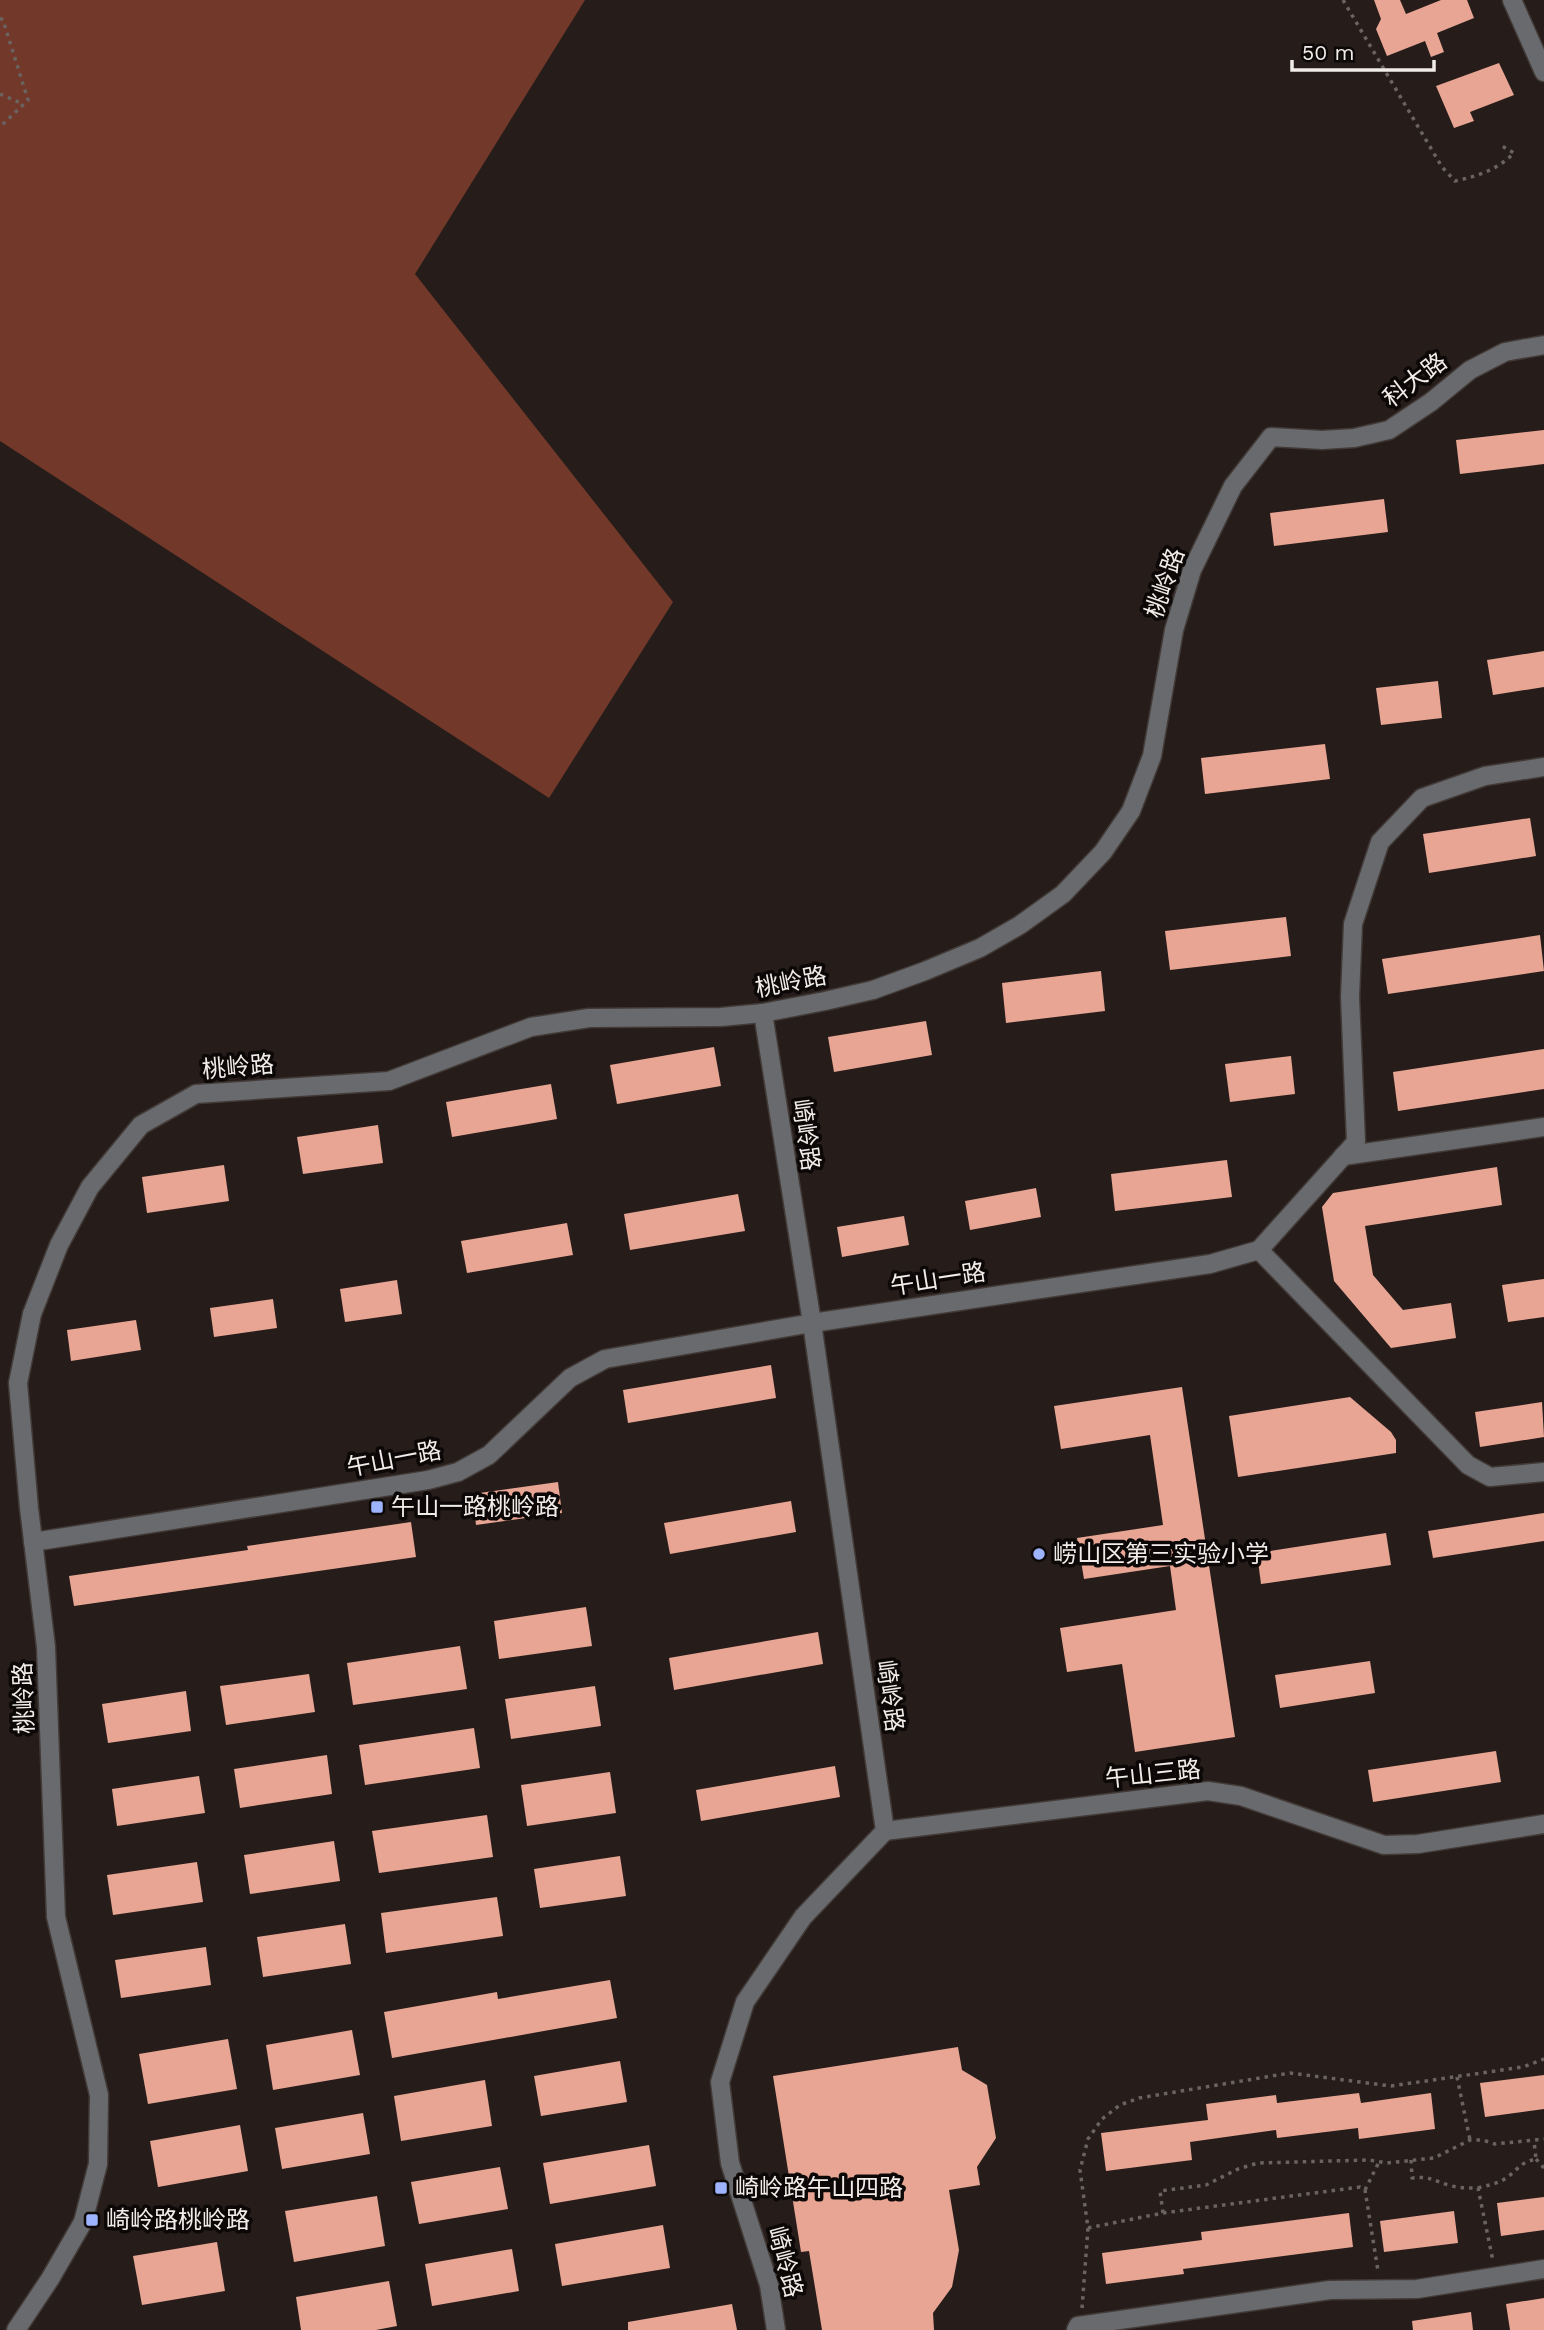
<svg xmlns="http://www.w3.org/2000/svg" width="1544" height="2330" font-family="'Work Sans','Noto Sans SC',sans-serif">
  <style>
    .forest { fill: #72382a }
    .building { fill: #e9a594 }
    .lines { fill: none; stroke-linecap: round; stroke-linejoin: round }
    .minor-casing { stroke: #423a37; stroke-width: 21 }
    .path { stroke: #6b6360; stroke-width: 3.5; stroke-dasharray: 3.5 5; stroke-linecap: butt }
    .minor { stroke: #686a6e; stroke-width: 18 }
    .poi-dot { fill: #9eb3fd; stroke: #0c0807; stroke-width: 2.5 }
    .labels { text-anchor: middle; dominant-baseline: central; stroke-width: 7; stroke-linejoin: round; paint-order: stroke }
    .street-label { font-size: 24px; fill: #f1ebe9; stroke: #0c0807 }
    .poi-label { font-size: 24px; fill: #f1ebe9; stroke: #0c0807; text-anchor: start }
  </style>
  <rect width="100%" height="100%" fill="#261d1a"/>
  <path class="forest" d="M 0,0 L 585,0 L 415,274 L 673,602 L 549,798 L 0,441 Z"/>
  <g class="building">
    <path d="M 1374,0 L 1400,0 L 1406,14 L 1441,0 L 1467,0 L 1474,18 L 1437,33 L 1444,52 L 1431,57 L 1425,41 L 1387,56 L 1376,29 L 1381,19 Z"/>
    <path d="M 1499,63 L 1514,95 L 1470,112 L 1474,121 L 1454,128 L 1436,86 Z"/>
    <path d="M 1544,430 L 1544,464 L 1460,474 L 1456,440 Z"/>
    <path d="M 1384,499 L 1388,532 L 1274,546 L 1270,513 Z"/>
    <path d="M 1544,651 L 1544,687 L 1493,695 L 1487,660 Z"/>
    <path d="M 1438,681 L 1442,718 L 1381,725 L 1376,688 Z"/>
    <path d="M 1325,744 L 1330,779 L 1205,794 L 1201,758 Z"/>
    <path d="M 1530,818 L 1536,856 L 1429,873 L 1423,834 Z"/>
    <path d="M 1286,917 L 1291,956 L 1170,970 L 1165,931 Z"/>
    <path d="M 1540,935 L 1544,971 L 1388,994 L 1382,959 Z"/>
    <path d="M 1101,971 L 1105,1011 L 1006,1023 L 1002,983 Z"/>
    <path d="M 926,1021 L 932,1055 L 834,1072 L 828,1037 Z"/>
    <path d="M 714,1047 L 721,1086 L 617,1104 L 610,1065 Z"/>
    <path d="M 1544,1049 L 1544,1089 L 1398,1111 L 1393,1072 Z"/>
    <path d="M 1291,1056 L 1295,1094 L 1230,1102 L 1225,1064 Z"/>
    <path d="M 551,1084 L 557,1119 L 452,1137 L 446,1102 Z"/>
    <path d="M 378,1125 L 383,1163 L 303,1174 L 297,1137 Z"/>
    <path d="M 1227,1160 L 1232,1197 L 1115,1211 L 1111,1174 Z"/>
    <path d="M 224,1165 L 229,1201 L 147,1213 L 142,1177 Z"/>
    <path d="M 1497,1167 L 1502,1205 L 1365,1226 L 1373,1275 L 1403,1310 L 1451,1303 L 1456,1338 L 1391,1348 L 1334,1281 L 1322,1207 L 1333,1193 Z"/>
    <path d="M 1036,1188 L 1041,1217 L 970,1230 L 965,1201 Z"/>
    <path d="M 738,1194 L 745,1231 L 630,1250 L 624,1214 Z"/>
    <path d="M 904,1216 L 909,1245 L 842,1257 L 837,1227 Z"/>
    <path d="M 567,1223 L 573,1255 L 467,1273 L 461,1241 Z"/>
    <path d="M 1544,1279 L 1544,1317 L 1508,1322 L 1502,1285 Z"/>
    <path d="M 397,1280 L 402,1314 L 345,1322 L 340,1289 Z"/>
    <path d="M 273,1299 L 277,1328 L 214,1337 L 210,1308 Z"/>
    <path d="M 136,1320 L 141,1350 L 71,1361 L 67,1330 Z"/>
    <path d="M 771,1365 L 776,1398 L 628,1423 L 623,1390 Z"/>
    <path d="M 1182,1387 L 1235,1737 L 1135,1752 L 1122,1664 L 1067,1672 L 1060,1628 L 1176,1610 L 1170,1566 L 1084,1579 L 1077,1538 L 1163,1525 L 1150,1435 L 1061,1449 L 1054,1406 Z"/>
    <path d="M 1350,1397 L 1391,1432 L 1396,1440 L 1396,1453 L 1238,1477 L 1229,1416 Z"/>
    <path d="M 1542,1402 L 1544,1437 L 1480,1447 L 1475,1412 Z"/>
    <path d="M 558,1482 L 562,1513 L 476,1525 L 472,1494 Z"/>
    <path d="M 791,1501 L 796,1532 L 670,1554 L 664,1523 Z"/>
    <path d="M 1544,1513 L 1544,1541 L 1433,1558 L 1428,1531 Z"/>
    <path d="M 411,1522 L 416,1557 L 74,1606 L 69,1576 L 248,1550 L 247,1546 Z"/>
    <path d="M 1386,1533 L 1391,1565 L 1261,1584 L 1257,1553 Z"/>
    <path d="M 586,1607 L 592,1646 L 499,1659 L 494,1621 Z"/>
    <path d="M 818,1632 L 823,1664 L 674,1690 L 669,1658 Z"/>
    <path d="M 460,1646 L 467,1689 L 353,1705 L 347,1663 Z"/>
    <path d="M 1370,1661 L 1375,1693 L 1280,1708 L 1275,1675 Z"/>
    <path d="M 309,1674 L 315,1712 L 226,1725 L 220,1686 Z"/>
    <path d="M 595,1686 L 601,1726 L 511,1739 L 505,1699 Z"/>
    <path d="M 186,1691 L 191,1731 L 108,1743 L 102,1704 Z"/>
    <path d="M 474,1728 L 480,1768 L 365,1785 L 359,1745 Z"/>
    <path d="M 1496,1751 L 1501,1782 L 1373,1802 L 1368,1770 Z"/>
    <path d="M 327,1755 L 332,1794 L 240,1808 L 234,1769 Z"/>
    <path d="M 835,1766 L 840,1797 L 701,1821 L 696,1790 Z"/>
    <path d="M 610,1772 L 616,1813 L 527,1826 L 521,1785 Z"/>
    <path d="M 199,1776 L 205,1813 L 117,1826 L 112,1789 Z"/>
    <path d="M 487,1815 L 493,1857 L 379,1873 L 372,1831 Z"/>
    <path d="M 334,1841 L 340,1881 L 250,1894 L 244,1855 Z"/>
    <path d="M 620,1856 L 626,1896 L 540,1908 L 534,1869 Z"/>
    <path d="M 197,1862 L 203,1902 L 113,1915 L 107,1875 Z"/>
    <path d="M 497,1897 L 503,1936 L 386,1953 L 381,1913 Z"/>
    <path d="M 345,1924 L 351,1964 L 263,1977 L 257,1937 Z"/>
    <path d="M 206,1947 L 211,1985 L 121,1998 L 115,1960 Z"/>
    <path d="M 610,1980 L 617,2018 L 392,2058 L 384,2012 L 497,1992 L 498,1999 Z"/>
    <path d="M 352,2030 L 360,2075 L 273,2090 L 266,2045 Z"/>
    <path d="M 228,2039 L 237,2089 L 148,2104 L 139,2054 Z"/>
    <path d="M 958,2047 L 962,2070 L 987,2085 L 996,2138 L 977,2167 L 980,2185 L 949,2190 L 959,2250 L 952,2287 L 933,2313 L 934,2330 L 822,2330 L 809,2251 L 801,2252 L 773,2076 Z"/>
    <path d="M 620,2061 L 627,2102 L 541,2116 L 534,2076 Z"/>
    <path d="M 1544,2075 L 1544,2109 L 1485,2117 L 1480,2083 Z"/>
    <path d="M 485,2080 L 492,2126 L 401,2141 L 394,2096 Z"/>
    <path d="M 1359,2093 L 1361,2103 L 1431,2093 L 1435,2129 L 1359,2139 L 1358,2128 L 1277,2138 L 1276,2130 L 1190,2142 L 1192,2160 L 1106,2171 L 1101,2133 L 1208,2120 L 1206,2104 L 1276,2095 L 1277,2103 Z"/>
    <path d="M 363,2113 L 370,2154 L 282,2169 L 275,2128 Z"/>
    <path d="M 240,2125 L 248,2171 L 158,2187 L 150,2141 Z"/>
    <path d="M 649,2145 L 656,2186 L 550,2204 L 543,2163 Z"/>
    <path d="M 500,2167 L 508,2209 L 419,2224 L 411,2182 Z"/>
    <path d="M 377,2196 L 385,2246 L 294,2262 L 285,2211 Z"/>
    <path d="M 1544,2197 L 1544,2230 L 1501,2236 L 1497,2203 Z"/>
    <path d="M 1454,2211 L 1458,2243 L 1384,2252 L 1380,2221 Z"/>
    <path d="M 1349,2213 L 1353,2247 L 1183,2269 L 1184,2274 L 1106,2284 L 1102,2253 L 1202,2240 L 1201,2232 Z"/>
    <path d="M 663,2225 L 670,2268 L 562,2286 L 555,2244 Z"/>
    <path d="M 217,2242 L 225,2291 L 142,2305 L 133,2256 Z"/>
    <path d="M 512,2249 L 519,2291 L 432,2306 L 425,2264 Z"/>
    <path d="M 389,2281 L 397,2326 L 376,2330 L 301,2330 L 296,2297 Z"/>
    <path d="M 1544,2298 L 1544,2330 L 1510,2330 L 1506,2304 Z"/>
    <path d="M 732,2304 L 737,2330 L 628,2330 L 628,2322 Z"/>
    <path d="M 1471,2312 L 1473,2330 L 1413,2330 L 1412,2321 Z"/>
  </g>
  <g class="lines">
    <g class="minor-casing">
      <g id="minor">
        <path d="M 1512,0 L 1544,72"/>
        <path d="M 763,1013 L 812,1323 L 885,1831 L 803,1917 L 745,2002 L 720,2082 L 730,2163 L 769,2285 L 776,2330"/>
        <path d="M 1343,1156 L 1544,1127"/>
        <path d="M 1259,1250 L 1468,1465 L 1490,1477 L 1544,1472"/>
        <path d="M 33,1542 L 428,1480 L 458,1472 L 489,1455 L 570,1378 L 605,1359 L 812,1323 L 1210,1264 L 1259,1250 L 1356,1142 L 1350,997 L 1353,924 L 1380,842 L 1422,798 L 1485,776 L 1544,767"/>
        <path d="M 885,1831 L 1208,1791 L 1241,1796 L 1384,1845 L 1418,1844 L 1544,1824"/>
        <path d="M 16,2330 L 50,2279 L 83,2222 L 98,2164 L 99,2095 L 56,1917 L 46,1647 L 29,1508 L 18,1383 L 32,1314 L 59,1245 L 90,1187 L 141,1125 L 196,1094 L 389,1081 L 531,1027 L 589,1018 L 721,1017 L 763,1013 L 825,1001 L 873,990 L 925,971 L 980,948 L 1020,925 L 1063,894 L 1103,852 L 1131,811 L 1152,756 L 1174,630 L 1192,570 L 1233,486 L 1271,437 L 1322,440 L 1354,438 L 1389,430 L 1431,402 L 1470,370 L 1505,352 L 1544,345"/>
        <path d="M 1076,2330 L 1078,2326 L 1330,2290 L 1417,2289 L 1544,2269"/>
      </g>
    </g>
    <g class="path">
      <path d="M 1343,0 L 1442,167 L 1455,181 C 1478,176 1497,170 1514,153 L 1502,146"/>
      <path d="M 0,18 L 3,20 L 28,100 L 0,127"/>
      <path d="M 0,94 L 23,104"/>
      <path d="M 1457,2077 L 1470,2140"/>
      <path d="M 1536,2159 L 1544,2168"/>
      <path d="M 1411,2160 L 1412,2178 C 1429,2176 1432,2180 1448,2185 C 1458,2188 1468,2188 1478,2188 L 1493,2261"/>
      <path d="M 1478,2188 C 1488,2185 1498,2184 1506,2178 C 1519,2169 1519,2163 1536,2159 L 1534,2141"/>
      <path d="M 1365,2190 L 1379,2162"/>
      <path d="M 1163,2213 L 1160,2191 L 1206,2185 L 1238,2169 L 1258,2163 L 1369,2160 L 1387,2163 L 1434,2158 L 1470,2140 L 1483,2140 L 1495,2144 L 1544,2139"/>
      <path d="M 1088,2228 L 1163,2213 L 1360,2187 L 1365,2190 L 1378,2271"/>
      <path d="M 1082,2308 L 1088,2228 L 1080,2170 L 1088,2139 L 1102,2119 L 1120,2105 L 1139,2098 L 1290,2073 L 1391,2086 L 1523,2067 L 1544,2059"/>
    </g>
    <use href="#minor" class="minor"/>
  </g>
  <g class="poi-dot">
    <rect x="370" y="1500" width="14" height="14" rx="3.5"/>
    <circle cx="1039" cy="1554" r="7"/>
    <rect x="714" y="2181" width="14" height="14" rx="3.5"/>
    <rect x="85" y="2213" width="14" height="14" rx="3.5"/>
  </g>
  <g class="labels">
    <g class="street-label">
      <text transform="translate(1415 380) rotate(-37)">科大路</text>
      <text transform="translate(1165 583) rotate(-71)">桃岭路</text>
      <text transform="translate(791 982) rotate(-11)">桃岭路</text>
      <text transform="translate(238 1067) rotate(-5)">桃岭路</text>
      <text transform="translate(806 1135) rotate(82)">崎岭路</text>
      <text transform="translate(938 1279) rotate(-9)">午山一路</text>
      <text transform="translate(394 1459) rotate(-11)">午山一路</text>
      <text transform="translate(890 1696) rotate(82)">崎岭路</text>
      <text transform="translate(24 1698) rotate(-92)">桃岭路</text>
      <text transform="translate(1153 1774) rotate(-6)">午山三路</text>
      <text transform="translate(785 2262) rotate(75)">崎岭路</text>
    </g>
    <g class="poi-label">
      <text x="391" y="1507">午山一路桃岭路</text>
      <text x="1053" y="1554">崂山区第三实验小学</text>
      <text x="735" y="2188">崎岭路午山四路</text>
      <text x="106" y="2220">崎岭路桃岭路</text>
    </g>
  </g>
  <path d="M1292 60v10h142v-10" fill="none" stroke="#f1ebe9" stroke-width="3.5"/>
  <text x="1302" y="60" font-size="21" fill="#f1ebe9" stroke="#0c0807" stroke-width="5" paint-order="stroke">50 m</text>
</svg>
